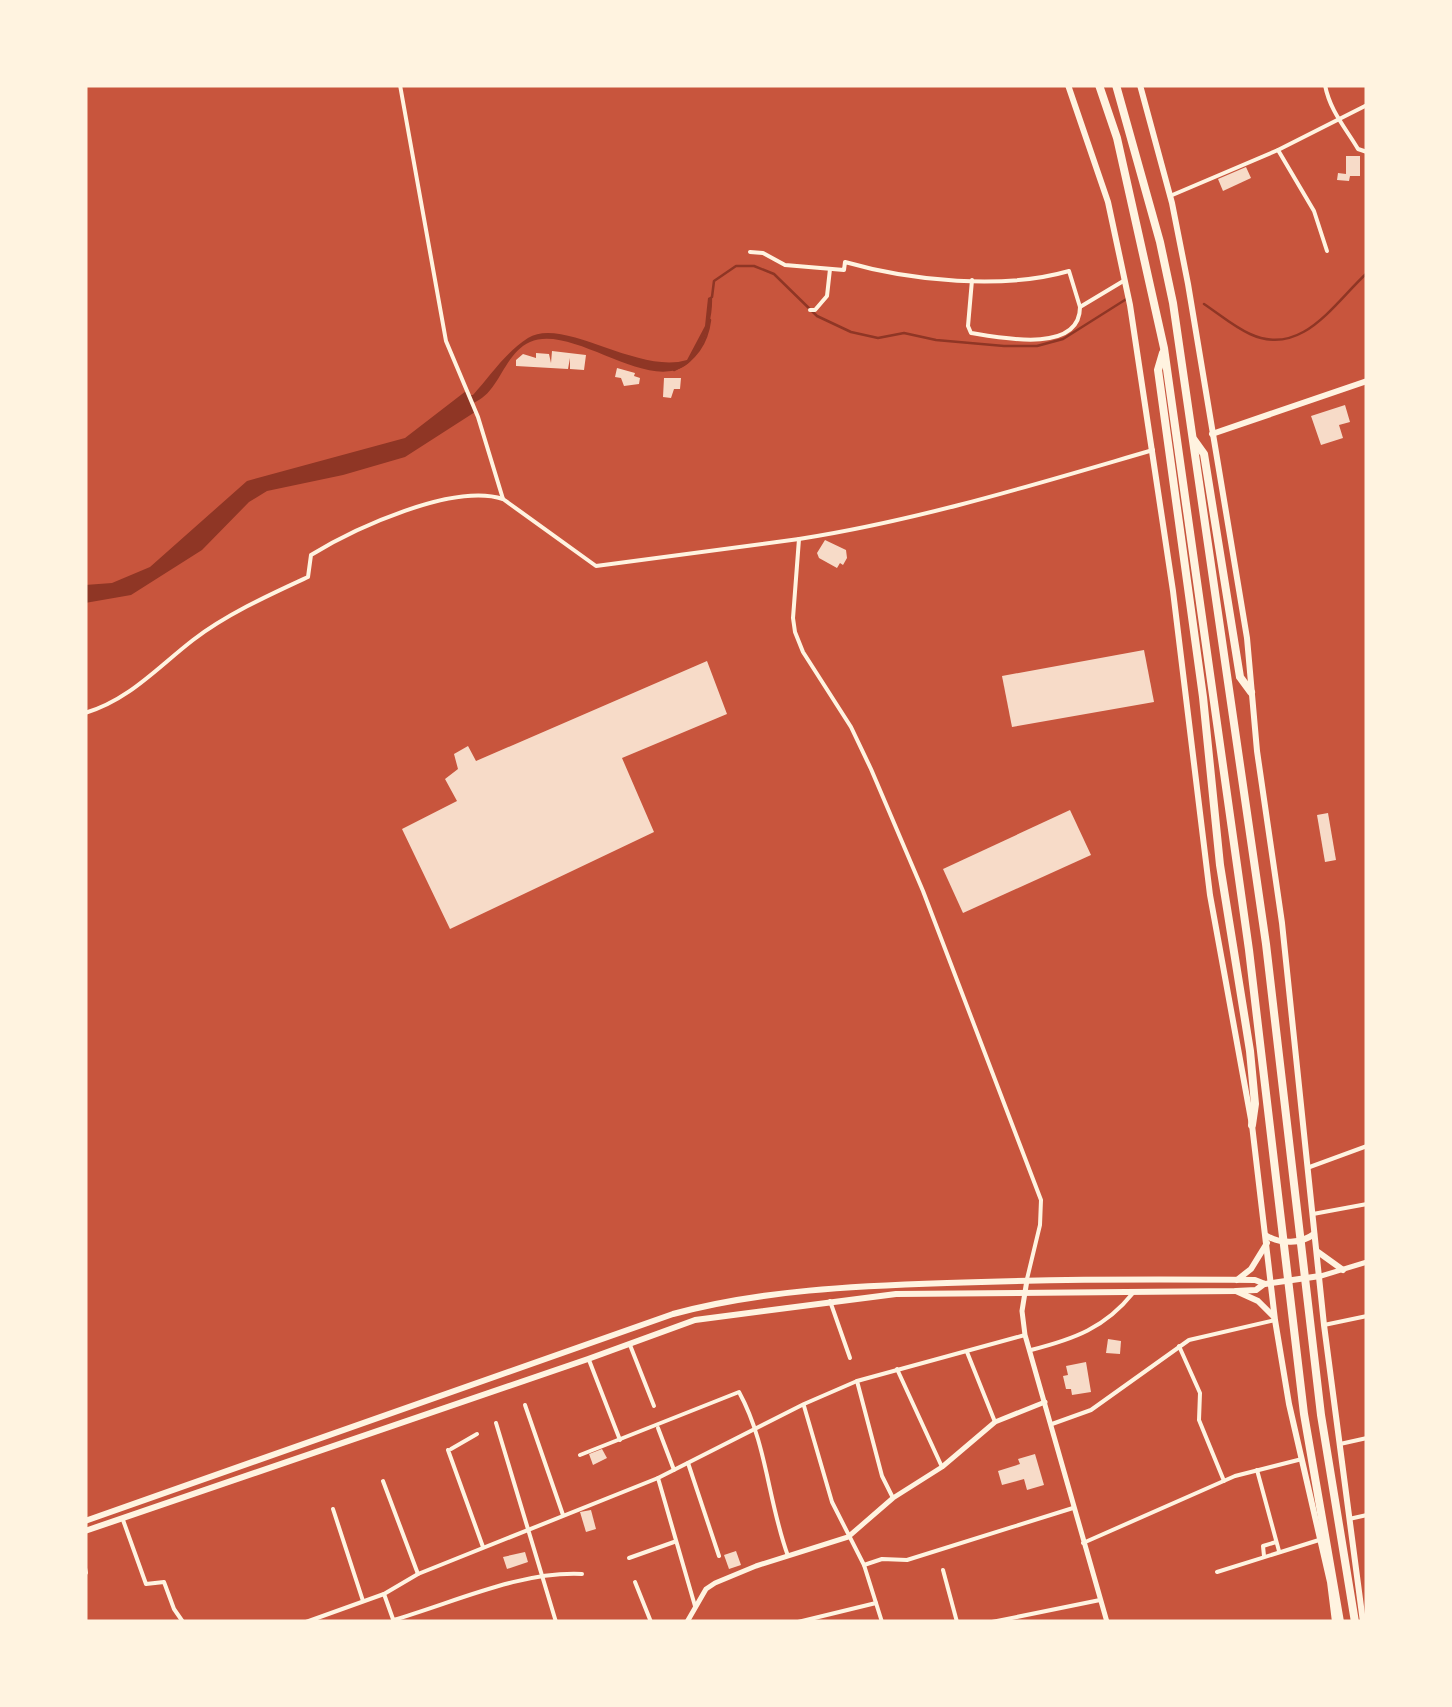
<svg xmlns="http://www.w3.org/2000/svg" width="1452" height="1707" font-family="'Crimson Pro',serif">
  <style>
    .water { fill: #8f3625 }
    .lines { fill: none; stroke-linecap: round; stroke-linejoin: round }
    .stream { stroke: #8f3625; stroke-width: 2.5 }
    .building { fill: #f7dbc8 }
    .minor { stroke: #fff3e0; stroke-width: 4 }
    .tertiary { stroke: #fff3e0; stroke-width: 5 }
    .secondary { stroke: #fff3e0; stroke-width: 6 }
    .primary { stroke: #fff3e0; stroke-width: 6 }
    .trunk { stroke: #fff3e0; stroke-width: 6 }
    .motorway { stroke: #fff3e0; stroke-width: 8 }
  </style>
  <rect width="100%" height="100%" fill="#c8553d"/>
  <path class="water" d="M 712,296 C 713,314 708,333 700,348 C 667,413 578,321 530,342 C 503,354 500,393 473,403 L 475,412 L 405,457 L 343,475 L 267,491 L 249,502 L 202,550 L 131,595 L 85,603 L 85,585 L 112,583 L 150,567 L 247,481 L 405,438 L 466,391 L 468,395 L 473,395 C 491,375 505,353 528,338 C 563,316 638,375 687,360 L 705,326 L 708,298 Z"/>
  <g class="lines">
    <g class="stream">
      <path d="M 712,297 L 714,281 L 736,266 L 754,266 L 774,274 L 817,316 L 851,332 L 878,338 L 904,333 L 936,340 L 1004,346 L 1037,346 L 1063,339 L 1128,298"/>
      <path d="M 1204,304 C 1219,314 1234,327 1250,334 C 1302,358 1334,303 1367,273"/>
      <path d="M 674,370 C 696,360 707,344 710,320"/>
    </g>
  </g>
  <g class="building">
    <path d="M 1346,156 L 1360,156 L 1360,176 L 1350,176 L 1349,181 L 1337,180 L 1338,173 L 1346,174 Z"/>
    <path d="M 1246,167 L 1251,178 L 1223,191 L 1218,179 Z"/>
    <path d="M 552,351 L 586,355 L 584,370 L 570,369 L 570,358 L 568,369 L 516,366 L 516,360 L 523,354 L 536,358 L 536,353 L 549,354 L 551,363 Z"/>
    <path d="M 617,368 L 635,373 L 634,376 L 640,378 L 639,384 L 624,386 L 621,378 L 615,377 Z"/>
    <path d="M 664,378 L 681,378 L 680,389 L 674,389 L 671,398 L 663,397 Z"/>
    <path d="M 1345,405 L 1350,422 L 1339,425 L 1343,438 L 1321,445 L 1311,416 Z"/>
    <path d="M 825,540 L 846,550 L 847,558 L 843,565 L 840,563 L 837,568 L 819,558 L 817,553 Z"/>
    <path d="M 1144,650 L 1154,702 L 1012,727 L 1002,676 Z"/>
    <path d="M 707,661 L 727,714 L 622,758 L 654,832 L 450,929 L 402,829 L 457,801 L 445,779 L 458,769 L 454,754 L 468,746 L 476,761 Z"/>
    <path d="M 1070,810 L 1091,855 L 963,913 L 943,869 Z"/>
    <path d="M 1328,813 L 1336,860 L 1325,862 L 1317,815 Z"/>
    <path d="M 1108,1339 L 1121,1341 L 1120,1354 L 1106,1353 Z"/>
    <path d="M 1086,1362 L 1091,1392 L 1072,1395 L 1071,1389 L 1066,1389 L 1063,1376 L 1068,1375 L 1066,1366 Z"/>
    <path d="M 602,1449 L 607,1458 L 593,1465 L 589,1454 Z"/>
    <path d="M 1035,1454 L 1044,1485 L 1027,1490 L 1024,1479 L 1002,1485 L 998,1471 L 1020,1464 L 1018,1459 Z"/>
    <path d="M 591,1510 L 596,1529 L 586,1532 L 580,1512 Z"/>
    <path d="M 736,1551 L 741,1565 L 729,1569 L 724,1555 Z"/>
    <path d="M 525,1552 L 528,1562 L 507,1569 L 503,1557 Z"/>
  </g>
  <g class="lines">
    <g class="minor">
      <path d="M 400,85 L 446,341 L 478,417 L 503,499 L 596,566 L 799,539"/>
      <path d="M 1325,85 C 1330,111 1345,127 1358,149 L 1367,152"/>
      <path d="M 1278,150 L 1314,211 L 1327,251"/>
      <path d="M 1170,196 L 1278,150 L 1367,105"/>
      <path d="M 750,252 L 763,253 L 785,265 L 844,270 L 845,262 C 911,281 1003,290 1069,271 L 1080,307"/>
      <path d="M 972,280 L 968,326 L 971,333 C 1001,338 1080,354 1080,307 L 1125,280"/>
      <path d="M 810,310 L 815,310 L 827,296 L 830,269"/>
      <path d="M 85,713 C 129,700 158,667 193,640 C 227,614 269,595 308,577 L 311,555 C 355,528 453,483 503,499"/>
      <path d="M 1307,1168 L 1367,1146"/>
      <path d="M 1313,1214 L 1367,1204"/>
      <path d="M 1027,1279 L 1040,1225 L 1041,1200 L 923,891 L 871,769 L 851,727 L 803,652 L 795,632 L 793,618 L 799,539 C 920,520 1036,484 1153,450"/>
      <path d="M 830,1301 L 850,1358"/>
      <path d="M 1324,1325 L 1367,1316"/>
      <path d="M 630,1345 L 654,1406"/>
      <path d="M 1179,1346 L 1200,1393 L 1199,1420 L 1224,1481"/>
      <path d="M 1031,1350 C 1074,1339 1105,1328 1133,1293"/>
      <path d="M 967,1352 L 995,1422"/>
      <path d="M 589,1360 L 620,1440"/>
      <path d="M 897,1369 L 942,1467"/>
      <path d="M 857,1381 L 882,1476 L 893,1498"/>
      <path d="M 525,1405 L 563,1515"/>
      <path d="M 804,1406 L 832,1502 L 864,1565 L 882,1622"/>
      <path d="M 496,1423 L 556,1622"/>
      <path d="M 1052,1424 L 1091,1410 L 1189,1340 L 1275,1320"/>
      <path d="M 658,1428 L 674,1470"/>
      <path d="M 1340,1444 L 1367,1438"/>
      <path d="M 451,1449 L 477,1434"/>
      <path d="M 448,1450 L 483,1547"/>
      <path d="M 580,1455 L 739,1392 C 767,1443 768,1502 788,1556"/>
      <path d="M 688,1463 L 719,1556"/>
      <path d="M 1257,1470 L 1279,1551"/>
      <path d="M 658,1478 L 695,1606"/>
      <path d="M 383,1481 L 418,1574"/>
      <path d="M 333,1509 L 363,1601"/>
      <path d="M 1349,1519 L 1367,1515"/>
      <path d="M 123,1520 L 146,1584 L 164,1582 L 174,1609 L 183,1622"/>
      <path d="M 1083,1543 L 1235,1476 L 1302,1459"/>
      <path d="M 1264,1556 L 1263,1546 L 1276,1542"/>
      <path d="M 629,1558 L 674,1542"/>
      <path d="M 864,1565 L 882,1559 L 907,1560 L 1073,1508"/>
      <path d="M 85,1568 L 86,1573"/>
      <path d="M 943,1570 L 957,1622"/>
      <path d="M 1217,1572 L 1319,1540"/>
      <path d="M 635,1582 L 651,1622"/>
      <path d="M 393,1620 C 453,1603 519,1571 582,1574"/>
      <path d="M 306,1622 L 384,1594"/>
      <path d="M 394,1622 L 384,1594 L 418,1574 L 658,1478 L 804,1404 L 857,1381 L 1025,1335"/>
      <path d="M 798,1622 L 876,1603"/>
      <path d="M 992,1622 L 1100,1600"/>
    </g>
    <g class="tertiary">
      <path d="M 1321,1276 L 1367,1262"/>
      <path d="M 1027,1280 L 1022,1311 L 1025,1335 L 1107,1622"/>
      <path d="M 687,1622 L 706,1589 L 715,1583 L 756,1566 L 848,1537 L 893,1498 L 942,1467 L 995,1422 L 1045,1402"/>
    </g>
    <path class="secondary" d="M 1212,434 L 1367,381"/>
    <g class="primary">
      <path d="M 85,1521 L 673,1314 C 762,1290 855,1286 947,1283 C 1050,1279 1152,1279 1255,1280 L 1265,1284 L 1320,1276"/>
      <path d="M 85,1531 L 588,1359 L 695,1320 L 896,1294 L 1236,1291 L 1256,1290 L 1264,1284"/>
    </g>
    <g class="trunk">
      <path d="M 1068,85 L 1108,202 L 1130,305 L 1173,591 L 1210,895 L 1252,1125 L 1275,1320 L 1289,1404 L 1330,1582 L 1335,1622"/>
      <path d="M 1140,85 L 1172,203 L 1188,284 L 1247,638 L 1257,751 L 1282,923 L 1324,1325 L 1363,1622"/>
      <path d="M 1267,1236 C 1281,1244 1301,1244 1314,1234"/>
      <path d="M 1318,1252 L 1343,1270"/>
      <path d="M 1237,1280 L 1251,1269 L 1267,1243"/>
      <path d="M 1236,1291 L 1258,1301 L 1274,1317"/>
    </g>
    <g class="motorway">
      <path d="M 1099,85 L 1117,138 L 1164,348 L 1249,950 L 1304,1414 L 1340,1622"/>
      <path d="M 1116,85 L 1160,242 L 1173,303 L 1266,944 L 1321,1415 L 1355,1622"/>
      <path d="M 1163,353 L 1158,370 L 1203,697 L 1220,865 L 1250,1051 L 1255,1104 L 1252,1125"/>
      <path d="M 1194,440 L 1204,454 L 1240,677 L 1251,692"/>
    </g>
  </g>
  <rect width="1452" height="1707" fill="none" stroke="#fff3e0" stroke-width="175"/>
</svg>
